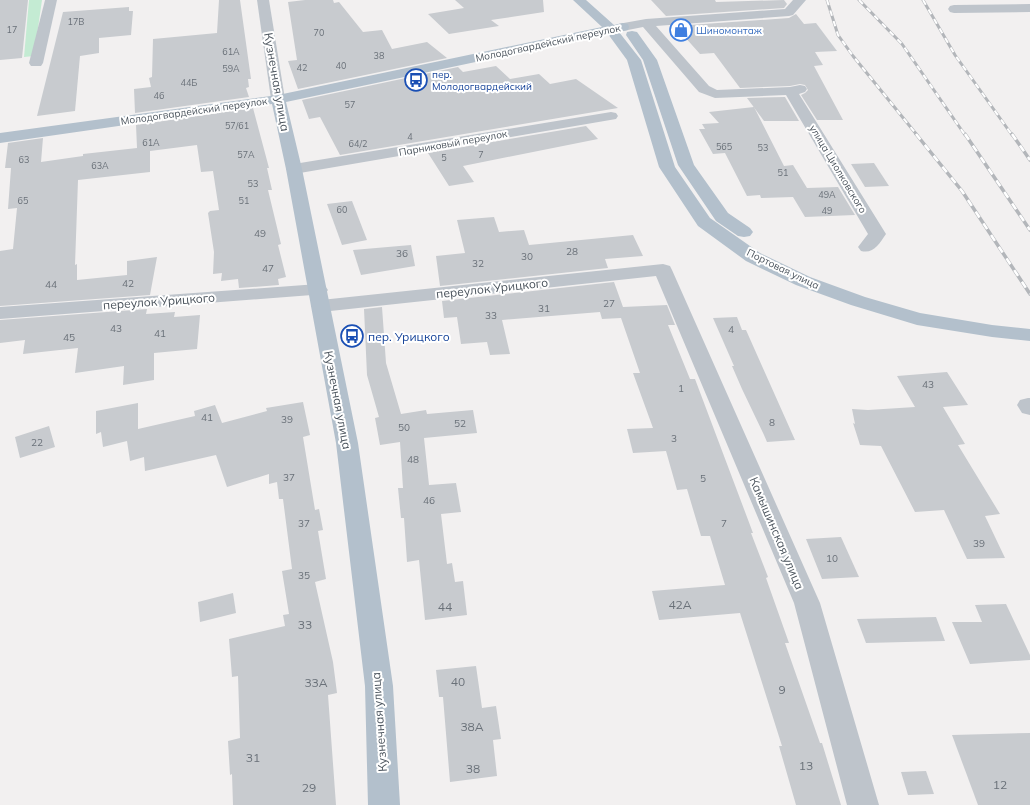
<svg xmlns="http://www.w3.org/2000/svg" width="1030" height="805" font-family="Mulish,sans-serif">
  <style>
    .green { fill: #c4ebd3 }
    .building { fill: #c8cbcf }
    .lines { fill: none; stroke-linecap: round; stroke-linejoin: round }
    .minor { fill: #bec4cb; fill-rule: evenodd }
    .major { fill: #b3c0cc; fill-rule: evenodd }
    .rail-far1-casing { stroke: #b3b6ba; stroke-width: 3 }
    .rail-casing { stroke: #b3b6ba; stroke-width: 3.5 }
    .rail-far1 { stroke: #fff; stroke-width: 2; stroke-dasharray: 5.5; stroke-linecap: butt }
    .rail { stroke: #fff; stroke-width: 2.5; stroke-dasharray: 7; stroke-linecap: butt }
    .labels { text-anchor: middle; dominant-baseline: central; stroke-width: 4; stroke-linejoin: round; paint-order: stroke }
    .far-number-label { font-size: 9px; fill: #6a7179 }
    .far-shop-label { font-size: 10px; fill: #366cbe; stroke: #fff; text-anchor: start }
    .far-street-label { font-size: 10px; fill: #4a535c; stroke: #fff }
    .far-transit-label { font-size: 10px; fill: #164399; stroke: #fff; text-anchor: start }
    .number-label { font-size: 10px; fill: #6a7179 }
    .street-label { font-size: 12px; fill: #4a535c; stroke: #fff }
    .transit-label { font-size: 12px; fill: #164399; stroke: #fff; text-anchor: start }
    .near-number-label { font-size: 12px; fill: #6a7179 }
  </style>
  <rect width="100%" height="100%" fill="#f2f0f0"/>
  <path class="green" d="M 29,0 L 42,0 L 34,56 L 24,57 Z"/>
  <g class="building">
    <path d="M 0,0 L 28,0 L 22,58 L 0,60 Z"/>
    <path d="M 219,0 L 240,0 L 251,79 L 248,79 L 249,87 L 246,88 L 249,97 L 135,113 L 134,89 L 151,87 L 149,78 L 152,77 L 153,39 L 217,33 Z"/>
    <path d="M 305,0 L 333,0 L 334,3 L 339,2 L 363,32 L 382,30 L 392,49 L 427,42 L 447,58 L 298,89 L 288,61 L 297,60 L 288,2 Z"/>
    <path d="M 455,0 L 543,0 L 544,12 L 491,20 L 499,26 L 449,34 L 428,14 L 464,8 Z"/>
    <path d="M 651,0 L 715,0 L 716,2 L 784,0 L 787,4 L 784,8 L 666,16 Z"/>
    <path d="M 129,7 L 129,11 L 133,11 L 131,35 L 99,38 L 99,53 L 80,56 L 75,111 L 37,116 L 63,12 Z"/>
    <path d="M 796,14 L 804,24 L 816,23 L 837,51 L 815,52 L 823,65 L 814,66 L 843,120 L 817,120 L 801,95 L 805,93 L 808,90 L 805,85 L 800,84 L 790,86 L 740,88 L 714,53 L 700,54 L 675,26 L 789,18 Z"/>
    <path d="M 496,66 L 510,79 L 539,74 L 550,84 L 576,79 L 618,108 L 340,155 L 320,117 L 309,119 L 302,100 L 458,67 L 463,72 Z"/>
    <path d="M 785,97 L 799,121 L 764,121 L 747,98 Z"/>
    <path d="M 754,107 L 784,166 L 793,165 L 807,188 L 838,187 L 855,215 L 805,217 L 793,197 L 761,198 L 760,195 L 747,196 L 725,153 L 713,154 L 699,129 L 705,129 L 702,124 L 719,123 L 709,112 Z"/>
    <path d="M 253,108 L 269,168 L 267,168 L 272,190 L 268,190 L 281,244 L 278,245 L 286,277 L 278,279 L 279,285 L 239,288 L 238,279 L 221,281 L 222,273 L 213,274 L 214,252 L 208,213 L 210,211 L 219,210 L 213,171 L 201,172 L 197,145 L 150,151 L 150,172 L 78,180 L 75,265 L 77,264 L 77,280 L 127,275 L 127,261 L 157,257 L 150,295 L 0,306 L 0,251 L 13,249 L 17,208 L 8,209 L 11,168 L 5,168 L 8,143 L 43,138 L 41,162 L 83,156 L 83,154 L 137,148 L 136,125 Z"/>
    <path d="M 586,126 L 598,139 L 463,166 L 474,182 L 449,186 L 428,153 Z"/>
    <path d="M 874,163 L 889,186 L 865,187 L 851,164 Z"/>
    <path d="M 352,201 L 367,240 L 342,245 L 327,204 Z"/>
    <path d="M 494,217 L 499,232 L 524,230 L 529,245 L 633,235 L 643,256 L 605,259 L 608,268 L 440,286 L 436,256 L 465,253 L 457,220 Z"/>
    <path d="M 411,245 L 415,266 L 361,275 L 353,250 Z"/>
    <path d="M 614,282 L 623,307 L 667,305 L 675,325 L 668,325 L 690,379 L 695,379 L 753,533 L 751,533 L 768,577 L 766,578 L 789,643 L 785,643 L 820,743 L 822,743 L 841,805 L 796,805 L 779,746 L 782,746 L 740,613 L 659,620 L 652,591 L 725,585 L 710,536 L 701,536 L 687,489 L 677,490 L 666,451 L 633,453 L 627,429 L 653,428 L 633,373 L 640,373 L 621,318 L 602,319 L 600,312 L 502,320 L 510,354 L 490,355 L 487,342 L 461,344 L 457,317 L 444,318 L 442,301 Z"/>
    <path d="M 382,307 L 386,363 L 401,414 L 426,410 L 427,414 L 473,410 L 477,433 L 424,438 L 429,485 L 456,483 L 461,512 L 441,514 L 447,564 L 452,563 L 455,582 L 463,581 L 467,615 L 425,620 L 419,560 L 407,562 L 404,518 L 401,518 L 398,488 L 403,488 L 400,442 L 380,445 L 375,418 L 379,417 L 367,375 L 364,309 Z"/>
    <path d="M 147,309 L 146,314 L 175,312 L 174,317 L 200,315 L 197,349 L 154,353 L 154,380 L 123,385 L 124,366 L 75,373 L 78,348 L 23,354 L 25,340 L 0,343 L 0,320 Z"/>
    <path d="M 737,317 L 742,330 L 746,330 L 795,440 L 767,442 L 764,435 L 742,389 L 732,366 L 734,366 L 713,318 Z"/>
    <path d="M 947,372 L 968,405 L 943,407 L 965,444 L 958,445 L 1000,514 L 985,516 L 1005,558 L 967,559 L 944,510 L 915,512 L 881,446 L 860,445 L 853,423 L 855,424 L 852,409 L 868,410 L 915,407 L 897,376 Z"/>
    <path d="M 303,402 L 310,435 L 303,437 L 315,510 L 319,509 L 323,530 L 318,531 L 326,579 L 315,582 L 333,662 L 337,693 L 328,695 L 336,805 L 233,805 L 232,774 L 230,775 L 228,741 L 240,738 L 238,676 L 232,677 L 229,639 L 285,626 L 283,615 L 289,614 L 282,571 L 292,569 L 283,499 L 279,499 L 277,482 L 269,484 L 269,474 L 227,487 L 216,455 L 145,471 L 144,457 L 130,461 L 127,441 L 103,447 L 101,432 L 96,434 L 96,411 L 138,403 L 138,429 L 195,416 L 194,411 L 215,405 L 222,423 L 267,411 L 266,408 Z"/>
    <path d="M 49,426 L 55,447 L 20,458 L 15,437 Z"/>
    <path d="M 841,537 L 859,577 L 822,579 L 806,539 Z"/>
    <path d="M 233,593 L 236,613 L 200,622 L 198,602 Z"/>
    <path d="M 1006,604 L 1030,655 L 1030,660 L 970,664 L 952,622 L 982,622 L 975,605 Z"/>
    <path d="M 936,617 L 945,641 L 866,643 L 857,619 Z"/>
    <path d="M 476,666 L 482,708 L 496,706 L 501,739 L 493,740 L 497,776 L 450,782 L 443,697 L 439,697 L 436,670 Z"/>
    <path d="M 1030,733 L 1030,805 L 978,805 L 952,735 Z"/>
    <path d="M 926,771 L 934,794 L 908,795 L 901,772 Z"/>
  </g>
  <g class="lines">
    <g class="minor">
      <path d="M 45,0 L 57,0 L 43,63 L 41,66 L 31,66 L 29,63 Z"/>
      <path d="M 257,0 L 269,0 L 285,99 L 283,102 L 278,103 L 273,102 L 271,99 Z"/>
      <path d="M 793,0 L 806,0 L 793,15 L 789,16 L 656,26 L 709,86 L 717,90 L 790,87 L 800,85 L 805,86 L 807,89 L 805,92 L 799,94 L 886,234 C 879,244 874,254 861,251 L 858,247 L 868,234 L 786,95 L 715,98 L 699,92 L 643,27 L 623,31 L 618,30 L 617,27 L 618,24 L 646,19 L 785,9 Z"/>
      <path d="M 1030,4 L 1030,12 L 954,13 L 950,12 L 948,9 L 950,6 L 954,5 Z"/>
      <path d="M 611,112 L 616,113 L 618,116 L 616,119 L 294,174 L 288,172 L 286,169 L 288,166 L 294,164 Z"/>
      <path d="M 663,264 L 670,266 L 672,270 L 820,603 L 879,805 L 847,805 L 794,603 L 656,276 L 321,312 L 314,310 L 311,306 L 314,302 L 321,300 Z"/>
      <path d="M 318,284 L 325,286 L 328,290 L 325,294 L 0,319 L 0,307 Z"/>
      <path d="M 1028,398 L 1030,398 L 1030,415 L 1022,413 L 1017,405 L 1020,400 Z"/>
    </g>
    <g class="major">
      <path d="M 573,0 L 586,0 L 614,25 L 623,23 L 628,24 L 629,27 L 628,30 L 619,32 L 641,60 L 675,167 L 710,218 L 760,253 L 810,277 L 865,297 L 920,313 L 992,325 L 1030,329 L 1030,341 L 992,337 L 917,325 L 851,305 L 796,285 L 746,261 L 698,226 L 659,167 L 627,60 L 608,34 L 286,102 L 302,169 L 358,443 L 393,686 L 400,805 L 368,805 L 365,686 L 336,443 L 286,169 L 272,104 L 0,143 L 0,133 L 278,95 L 602,27 Z"/>
      <path d="M 632,31 L 637,32 L 657,60 L 694,165 L 728,213 L 750,228 L 753,232 L 750,236 L 744,237 L 738,236 L 716,221 L 678,165 L 643,60 L 626,35 L 627,32 Z"/>
    </g>
    <g class="rail-far1-casing">
      <g id="rail-far1">
        <path d="M 827,0 L 838,35 L 853,56 L 917,135"/>
        <path d="M 859,0 L 902,44 L 965,135"/>
        <path d="M 923,0 L 955,55 L 1012,135"/>
      </g>
    </g>
    <g class="rail-casing">
      <g id="rail">
        <path d="M 916,134 L 962,191 L 1030,294"/>
        <path d="M 965,134 L 1030,230"/>
        <path d="M 1012,134 L 1030,160"/>
      </g>
    </g>
    <use href="#rail-far1" class="rail-far1"/>
    <use href="#rail" class="rail"/>
  </g>
  <defs>
    <g id="shop-ring" transform="scale(1.15)"><circle r="9.5" fill="#fff" stroke="#3f7fe0" stroke-width="1.5"/><path d="M-5-2.5h2.3a2.7 3.5 0 0 1 5.4 0H5L5.5 6h-11ZM-1.5-2.5h3a1.5 2.3 0 0 0-3 0Z" fill="#3f7fe0"/></g>
    <g id="bus-ring" transform="scale(1.15)"><circle r="9.5" fill="#fff" stroke="#1a4fb4" stroke-width="1.5"/><path d="M-5-6H5V4H4V6H2V4H-2V6H-4V4H-5ZM-3.5-4V0h7V-4ZM-3.5 1.2v1.5H-2V1.2ZM2 1.2v1.5H3.5V1.2Z" fill="#1a4fb4"/></g>
  </defs>
  <g fill-rule="evenodd">
    <use href="#shop-ring" x="681" y="30"/>
    <use href="#bus-ring" x="416" y="80"/>
    <use href="#bus-ring" x="352" y="336"/>
  </g>
  <g class="labels">
    <g class="far-number-label">
      <text x="76" y="21">17В</text>
      <text x="12" y="29">17</text>
      <text x="319" y="32">70</text>
      <text x="231" y="51">61А</text>
      <text x="379" y="55">38</text>
      <text x="341" y="65">40</text>
      <text x="302" y="67">42</text>
      <text x="231" y="68">59А</text>
      <text x="189" y="82">44Б</text>
      <text x="159" y="95">46</text>
      <text x="350" y="104">57</text>
      <text x="237" y="125">57/61</text>
      <text x="410" y="136">4</text>
      <text x="151" y="142">61А</text>
      <text x="358" y="143">64/2</text>
      <text x="724" y="146">565</text>
      <text x="763" y="147">53</text>
      <text x="246" y="154">57А</text>
      <text x="481" y="154">7</text>
      <text x="444" y="157">5</text>
      <text x="24" y="159">63</text>
      <text x="100" y="165">63А</text>
      <text x="783" y="172">51</text>
      <text x="253" y="183">53</text>
      <text x="827" y="194">49А</text>
      <text x="23" y="200">65</text>
      <text x="244" y="200">51</text>
      <text x="342" y="209">60</text>
      <text x="827" y="210">49</text>
    </g>
    <g class="far-shop-label">
      <text x="696" y="30">Шиномонтаж</text>
    </g>
    <g class="far-street-label">
      <text transform="translate(548 43) rotate(-12)">Молодогвардейский переулок</text>
      <text transform="translate(194 111) rotate(-8)">Молодогвардейский переулок</text>
      <text transform="translate(453 143) rotate(-10)">Парниковый переулок</text>
      <text transform="translate(838 169) rotate(59)">улица Циолковского</text>
      <text transform="translate(783 269) rotate(26)">Портовая улица</text>
    </g>
    <g class="far-transit-label">
      <text x="432" y="74">пер.<tspan x="432" dy="12">Молодогвардейский</tspan></text>
    </g>
    <g class="number-label">
      <text x="260" y="233">49</text>
      <text x="572" y="251">28</text>
      <text x="402" y="253">36</text>
      <text x="527" y="256">30</text>
      <text x="478" y="263">32</text>
      <text x="268" y="268">47</text>
      <text x="128" y="283">42</text>
      <text x="51" y="284">44</text>
      <text x="609" y="303">27</text>
      <text x="544" y="308">31</text>
      <text x="491" y="315">33</text>
      <text x="116" y="328">43</text>
      <text x="731" y="329">4</text>
      <text x="160" y="333">41</text>
      <text x="69" y="337">45</text>
      <text x="928" y="384">43</text>
      <text x="681" y="388">1</text>
      <text x="207" y="417">41</text>
      <text x="287" y="419">39</text>
      <text x="772" y="422">8</text>
      <text x="460" y="423">52</text>
      <text x="404" y="427">50</text>
      <text x="674" y="438">3</text>
      <text x="37" y="442">22</text>
      <text x="413" y="459">48</text>
      <text x="289" y="477">37</text>
      <text x="703" y="478">5</text>
      <text x="429" y="500">46</text>
      <text x="304" y="523">37</text>
      <text x="724" y="523">7</text>
      <text x="979" y="543">39</text>
      <text x="832" y="558">10</text>
      <text x="304" y="575">35</text>
    </g>
    <g class="street-label">
      <text transform="translate(277 82) rotate(80)">Кузнечная улица</text>
      <text transform="translate(492 288) rotate(-6)">переулок Урицкого</text>
      <text transform="translate(159 301) rotate(-4)">переулок Урицкого</text>
      <text transform="translate(338 400) rotate(79)">Кузнечная улица</text>
      <text transform="translate(777 533) rotate(67)">Камышинская улица</text>
      <text transform="translate(379 722) rotate(-94)">Кузнечная улица</text>
    </g>
    <g class="transit-label">
      <text x="368" y="336">пер. Урицкого</text>
    </g>
    <g class="near-number-label">
      <text x="680" y="604">42А</text>
      <text x="445" y="606">44</text>
      <text x="305" y="624">33</text>
      <text x="458" y="681">40</text>
      <text x="316" y="682">33А</text>
      <text x="782" y="689">9</text>
      <text x="472" y="726">38А</text>
      <text x="253" y="757">31</text>
      <text x="806" y="765">13</text>
      <text x="473" y="768">38</text>
      <text x="1000" y="784">12</text>
      <text x="309" y="787">29</text>
    </g>
  </g>
</svg>
